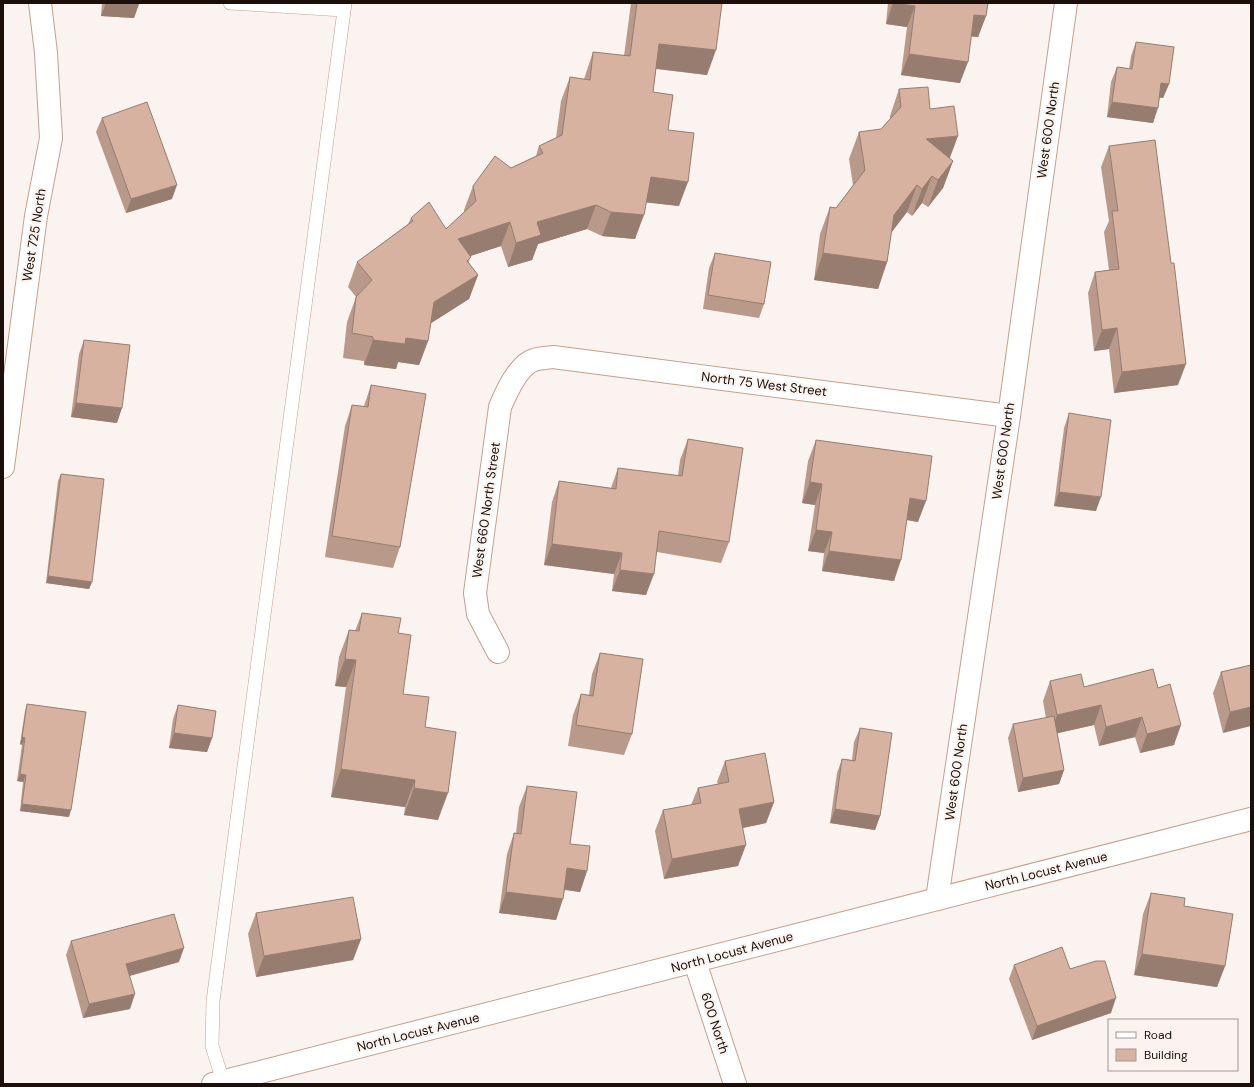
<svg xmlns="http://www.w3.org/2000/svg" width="1254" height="1087" font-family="'DM Sans',sans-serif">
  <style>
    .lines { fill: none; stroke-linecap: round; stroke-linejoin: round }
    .service-casing { stroke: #c4a08f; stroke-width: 14 }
    .minor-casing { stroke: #c4a08f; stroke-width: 24 }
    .tertiary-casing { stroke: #c4a08f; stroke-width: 24 }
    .service { stroke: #fff; stroke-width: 13 }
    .minor { stroke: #fff; stroke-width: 22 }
    .tertiary { stroke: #fff; stroke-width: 22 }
    .wall { fill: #b9998a }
    .shaded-wall { fill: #967d70 }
    .building { fill: #d7b2a0; stroke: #967d70 }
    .labels { text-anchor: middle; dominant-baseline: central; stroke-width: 4; stroke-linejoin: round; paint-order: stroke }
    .street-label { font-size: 13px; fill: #1c0f09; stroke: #fbf3ef }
  </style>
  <rect width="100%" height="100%" fill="#fbf3ef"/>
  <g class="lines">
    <g class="service-casing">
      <g id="service">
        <path d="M 230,3 L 343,10"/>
        <path d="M 223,1081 L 212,1046 L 213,1001 L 345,3"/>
      </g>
    </g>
    <g class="minor-casing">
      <g id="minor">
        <path d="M 3,467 L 36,216 L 51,138 L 46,53 L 40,3"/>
        <path d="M 498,652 L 478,614 L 475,593 L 500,407 C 506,393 518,365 534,360 C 540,358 547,358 553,357 L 1009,416"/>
        <path d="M 695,962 L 735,1084"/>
      </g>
    </g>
    <g class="tertiary-casing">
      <g id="tertiary">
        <path d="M 937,899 L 1009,416 L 1066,3"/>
        <path d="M 213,1084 L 1251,819"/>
      </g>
    </g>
    <use href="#service" class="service"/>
    <use href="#minor" class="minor"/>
    <use href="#tertiary" class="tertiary"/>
  </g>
  <g class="wall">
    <path d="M 100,3 L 139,3 L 134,18 L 101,16 L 102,3 Z"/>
    <path d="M 631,3 L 722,3 L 707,75 L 656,69 L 653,92 L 668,130 L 679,206 L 646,202 L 635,239 L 602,236 L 587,229 L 538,244 L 532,260 L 508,267 L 501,246 L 470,256 L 469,263 L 478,275 L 469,299 L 431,323 L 428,341 L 419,365 L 398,362 L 396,369 L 364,365 L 364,361 L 343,358 L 347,322 L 356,297 L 348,287 L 357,262 L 408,224 L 411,218 L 446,229 L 464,212 L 464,210 L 473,186 L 511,168 L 536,156 L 539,146 L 556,138 L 561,101 L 570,77 L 584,79 L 593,52 L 624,56 Z"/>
    <path d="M 888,3 L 988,3 L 986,16 L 978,37 L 971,36 L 960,83 L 901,75 L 907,27 L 886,24 Z"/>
    <path d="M 1136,42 L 1169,84 L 1163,98 L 1160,97 L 1153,123 L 1107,117 L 1111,82 L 1117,67 L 1129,69 L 1131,56 Z"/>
    <path d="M 899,89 L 930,109 L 949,158 L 953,161 L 943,188 L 928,207 L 922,203 L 912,216 L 907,212 L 891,233 L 887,262 L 878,289 L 814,280 L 820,234 L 830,207 L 836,208 L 853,185 L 849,159 L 859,132 L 881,129 L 890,119 L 890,116 Z"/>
    <path d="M 102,118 L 172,199 L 126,213 L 96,132 Z"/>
    <path d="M 1109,146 L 1178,385 L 1114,393 L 1109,349 L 1094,351 L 1088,293 L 1095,272 L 1109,270 L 1104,232 L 1109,221 L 1101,167 Z"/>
    <path d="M 715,253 L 764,304 L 759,318 L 703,309 L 709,268 Z"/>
    <path d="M 84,340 L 117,423 L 71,417 L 79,354 Z"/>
    <path d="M 371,385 L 400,547 L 393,568 L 325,557 L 345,426 L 352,405 L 364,406 Z"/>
    <path d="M 1069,413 L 1096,511 L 1054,506 L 1064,428 Z"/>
    <path d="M 688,439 L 729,542 L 721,563 L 657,552 L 646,595 L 612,591 L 614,574 L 544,565 L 552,502 L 559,481 L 611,488 L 618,468 L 678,476 L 680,460 Z"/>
    <path d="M 816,440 L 918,522 L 907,520 L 894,581 L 822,571 L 824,553 L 808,551 L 815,505 L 802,503 L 808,461 Z"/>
    <path d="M 61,474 L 92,582 L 89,589 L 46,583 L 58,481 Z"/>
    <path d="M 362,613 L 398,633 L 403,694 L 425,727 L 438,820 L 404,815 L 405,807 L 331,797 L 346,687 L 335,686 L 339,657 L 349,630 L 355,631 Z"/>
    <path d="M 600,653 L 632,734 L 624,755 L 568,746 L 573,715 L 581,694 L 589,695 L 592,674 Z"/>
    <path d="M 1251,665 L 1223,733 L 1213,693 L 1221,672 Z"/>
    <path d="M 1153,669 L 1174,745 L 1140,753 L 1135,737 L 1099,746 L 1094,725 L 1057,733 L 1064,770 L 1059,784 L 1018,792 L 1008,738 L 1013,724 L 1046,718 L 1043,701 L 1050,681 L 1084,687 Z"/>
    <path d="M 27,704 L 69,817 L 20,811 L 23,782 L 17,781 L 22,745 L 20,744 L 25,711 Z"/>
    <path d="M 178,705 L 212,738 L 207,752 L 169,748 L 173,719 Z"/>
    <path d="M 860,728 L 880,816 L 875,830 L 830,823 L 837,773 L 842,759 L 852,760 L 854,742 Z"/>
    <path d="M 725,761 L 774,802 L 766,823 L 743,828 L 738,866 L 664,879 L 655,831 L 663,810 L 691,805 L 698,788 L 718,784 L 717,782 Z"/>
    <path d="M 527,786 L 570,844 L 587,871 L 580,892 L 565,890 L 556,920 L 499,913 L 507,854 L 514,833 L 516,833 L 519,807 Z"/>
    <path d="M 1151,893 L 1184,906 L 1225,966 L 1217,987 L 1134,975 L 1143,914 Z"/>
    <path d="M 256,913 L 361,939 L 353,960 L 256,977 L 248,934 Z"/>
    <path d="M 71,941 L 179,962 L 130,976 L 130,1009 L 83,1018 L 66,955 Z"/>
    <path d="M 1014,965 L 1070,969 L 1111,1013 L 1032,1040 L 1009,979 Z"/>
  </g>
  <g class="shaded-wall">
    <path d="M 106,3 L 129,3 L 139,4 L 134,18 L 101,16 Z"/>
    <path d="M 893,3 L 915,6 L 907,27 L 886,24 Z"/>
    <path d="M 974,15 L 986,16 L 978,37 L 966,36 Z"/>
    <path d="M 659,44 L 716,50 L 707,75 L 651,68 Z"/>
    <path d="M 909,54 L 968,62 L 960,83 L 901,75 Z"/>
    <path d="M 1161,83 L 1169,84 L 1163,98 L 1156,97 Z"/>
    <path d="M 1112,102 L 1158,108 L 1153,123 L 1107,117 Z"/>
    <path d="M 958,136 L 948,163 L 926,139 Z"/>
    <path d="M 953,161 L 943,188 L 928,207 L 938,180 Z"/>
    <path d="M 932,176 L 922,203 L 912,216 L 922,189 Z"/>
    <path d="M 651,177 L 688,182 L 679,206 L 642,202 Z"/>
    <path d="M 177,185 L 172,199 L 126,213 L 131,199 Z"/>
    <path d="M 917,185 L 907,212 L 884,242 L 894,215 Z"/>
    <path d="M 596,205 L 587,229 L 538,244 L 532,260 L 508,267 L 516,243 L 537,222 Z"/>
    <path d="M 611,212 L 644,215 L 635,239 L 602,236 Z"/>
    <path d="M 510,222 L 501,246 L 449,263 L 458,239 Z"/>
    <path d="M 823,253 L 887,262 L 878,289 L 814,280 Z"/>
    <path d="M 478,275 L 469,299 L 425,327 L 434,302 Z"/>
    <path d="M 1117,328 L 1109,349 L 1094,351 L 1102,330 Z"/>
    <path d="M 406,338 L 428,341 L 419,365 L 398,362 L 396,369 L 364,365 L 373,340 Z"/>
    <path d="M 1186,364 L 1178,385 L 1114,393 L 1122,372 Z"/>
    <path d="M 76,403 L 122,408 L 117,423 L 71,417 Z"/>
    <path d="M 810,482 L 822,484 L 815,505 L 802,503 Z"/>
    <path d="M 1059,492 L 1101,497 L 1096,511 L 1054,506 Z"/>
    <path d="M 910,498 L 926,501 L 918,522 L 902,519 Z"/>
    <path d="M 816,530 L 832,532 L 824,553 L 808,551 Z"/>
    <path d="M 552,544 L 622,553 L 614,574 L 544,565 Z"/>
    <path d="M 829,551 L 901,560 L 894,581 L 822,571 Z"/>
    <path d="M 620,570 L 654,574 L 646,595 L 612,591 Z"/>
    <path d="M 48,576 L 92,582 L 89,589 L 46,583 Z"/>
    <path d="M 345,659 L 356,660 L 346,687 L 335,686 Z"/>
    <path d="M 1101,705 L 1094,725 L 1050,735 L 1057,715 Z"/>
    <path d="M 1251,707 L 1251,726 L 1223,733 L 1230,712 Z"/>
    <path d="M 1142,717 L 1135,737 L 1099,746 L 1106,727 Z"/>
    <path d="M 1181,725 L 1174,745 L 1140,753 L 1147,734 Z"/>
    <path d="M 174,733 L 212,738 L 207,752 L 169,748 Z"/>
    <path d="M 22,737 L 25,738 L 22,745 L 20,744 Z"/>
    <path d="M 341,769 L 415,780 L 405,807 L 331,797 Z"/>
    <path d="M 1064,770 L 1059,784 L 1018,792 L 1023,778 Z"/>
    <path d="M 20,774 L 26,775 L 23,782 L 17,781 Z"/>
    <path d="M 414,788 L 448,793 L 438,820 L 404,815 Z"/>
    <path d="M 774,802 L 766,823 L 732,830 L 739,809 Z"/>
    <path d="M 22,804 L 71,810 L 69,817 L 20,811 Z"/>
    <path d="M 835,809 L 880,816 L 875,830 L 830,823 Z"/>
    <path d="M 746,845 L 738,866 L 664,879 L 672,859 Z"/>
    <path d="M 567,868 L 587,871 L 580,892 L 560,889 Z"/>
    <path d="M 506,892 L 563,899 L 556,920 L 499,913 Z"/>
    <path d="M 361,939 L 353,960 L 256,977 L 264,956 Z"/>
    <path d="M 184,948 L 179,962 L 121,978 L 126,964 Z"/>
    <path d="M 1142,954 L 1225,966 L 1217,987 L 1134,975 Z"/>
    <path d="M 135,994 L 130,1009 L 83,1018 L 89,1004 Z"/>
    <path d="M 1116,998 L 1111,1013 L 1032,1040 L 1037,1026 Z"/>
  </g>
  <g class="building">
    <path d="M 637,3 L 722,3 L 716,50 L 659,44 L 653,92 L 673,95 L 668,130 L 694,133 L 688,182 L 651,177 L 644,215 L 611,212 L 596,205 L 537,222 L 541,235 L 516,243 L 510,222 L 458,239 L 471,257 L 467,261 L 478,275 L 434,302 L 428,341 L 406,338 L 405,344 L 373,340 L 373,337 L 352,333 L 356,297 L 372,280 L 357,262 L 413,221 L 411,218 L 429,202 L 446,229 L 476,201 L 473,186 L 495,156 L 511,168 L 543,153 L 539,146 L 562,135 L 570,77 L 590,80 L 593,52 L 630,56 Z"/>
    <path d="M 893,3 L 988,3 L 986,16 L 974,15 L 968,62 L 909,54 L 915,6 Z"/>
    <path d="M 1136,42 L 1174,47 L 1169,84 L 1161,83 L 1158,108 L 1112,102 L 1117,67 L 1132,69 Z"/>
    <path d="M 928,87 L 930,109 L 954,106 L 958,136 L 926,139 L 953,161 L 938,180 L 932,176 L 922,189 L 917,185 L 894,215 L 887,262 L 823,253 L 830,207 L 836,208 L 865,170 L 859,132 L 881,129 L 901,107 L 899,89 Z"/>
    <path d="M 147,102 L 177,185 L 131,199 L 102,118 Z"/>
    <path d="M 1155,140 L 1171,263 L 1174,263 L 1186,364 L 1122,372 L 1117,328 L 1102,330 L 1095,272 L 1119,269 L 1112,211 L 1118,211 L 1109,146 Z"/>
    <path d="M 715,253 L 771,262 L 764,304 L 708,295 Z"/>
    <path d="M 84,340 L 130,345 L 122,408 L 76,403 Z"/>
    <path d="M 371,385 L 426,394 L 400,547 L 332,536 L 352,405 L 368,407 Z"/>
    <path d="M 1069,413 L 1111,420 L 1101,497 L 1059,492 Z"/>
    <path d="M 688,439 L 743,448 L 729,542 L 659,531 L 654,574 L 620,570 L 622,553 L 552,544 L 559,481 L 616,489 L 618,468 L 682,476 Z"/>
    <path d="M 816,440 L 932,456 L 926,501 L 910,498 L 901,560 L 829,551 L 832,532 L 816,530 L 822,484 L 810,482 Z"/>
    <path d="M 61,474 L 104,479 L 92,582 L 48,576 Z"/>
    <path d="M 362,613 L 401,618 L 398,633 L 411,635 L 403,694 L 429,697 L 425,727 L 456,732 L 448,793 L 414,788 L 415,780 L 341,769 L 356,660 L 345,659 L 349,630 L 359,631 Z"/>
    <path d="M 600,653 L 643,659 L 632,734 L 576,725 L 581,694 L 593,696 Z"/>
    <path d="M 1251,665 L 1251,707 L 1230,712 L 1221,672 Z"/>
    <path d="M 1153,669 L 1158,688 L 1170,684 L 1181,725 L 1147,734 L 1142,717 L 1106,727 L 1101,705 L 1057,715 L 1050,681 L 1081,674 L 1084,687 Z"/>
    <path d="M 27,704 L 86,712 L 71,810 L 22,804 L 26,775 L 20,774 L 25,738 L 22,737 Z"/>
    <path d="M 178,705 L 216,711 L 212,738 L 174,733 Z"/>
    <path d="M 1054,716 L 1064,770 L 1023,778 L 1013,724 Z"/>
    <path d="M 860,728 L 892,733 L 880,816 L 835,809 L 842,759 L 855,761 Z"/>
    <path d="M 765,753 L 774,802 L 739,809 L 746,845 L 672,859 L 663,810 L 701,803 L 698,788 L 729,782 L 725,761 Z"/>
    <path d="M 527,786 L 577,792 L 570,844 L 590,846 L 587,871 L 567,868 L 563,899 L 506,892 L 514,833 L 521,834 Z"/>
    <path d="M 1151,893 L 1185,898 L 1184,906 L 1233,914 L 1225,966 L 1142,954 Z"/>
    <path d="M 353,897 L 361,939 L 264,956 L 256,913 Z"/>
    <path d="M 174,914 L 184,948 L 126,964 L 135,994 L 89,1004 L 71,941 Z"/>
    <path d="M 1062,947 L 1070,969 L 1096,961 L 1105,961 L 1116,998 L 1037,1026 L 1014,965 Z"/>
  </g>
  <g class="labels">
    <g class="street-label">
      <text transform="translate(1048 130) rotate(-82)">West 600 North</text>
      <text transform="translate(34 235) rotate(-81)">West 725 North</text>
      <text transform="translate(764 384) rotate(7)">North 75 West Street</text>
      <text transform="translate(1003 451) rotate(-82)">West 600 North</text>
      <text transform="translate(486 510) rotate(-82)">West 660 North Street</text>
      <text transform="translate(956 772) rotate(-82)">West 600 North</text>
      <text transform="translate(1046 871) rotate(-14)">North Locust Avenue</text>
      <text transform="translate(732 952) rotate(-15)">North Locust Avenue</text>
      <text transform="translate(715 1023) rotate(72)">600 North</text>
      <text transform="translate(418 1032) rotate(-14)">North Locust Avenue</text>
    </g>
  </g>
  <rect width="1254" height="1087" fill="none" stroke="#1c0f09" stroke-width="8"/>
  <rect x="1108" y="1019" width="130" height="52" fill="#fbf3ef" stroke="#a29893"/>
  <rect x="1116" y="1032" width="20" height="6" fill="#ffffff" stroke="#a29893"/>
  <text x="1144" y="1039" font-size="12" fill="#1c0f09">Road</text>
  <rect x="1116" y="1049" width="20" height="12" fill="#d7b2a0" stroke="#a29893"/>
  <text x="1144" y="1059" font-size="12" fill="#1c0f09">Building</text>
</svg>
